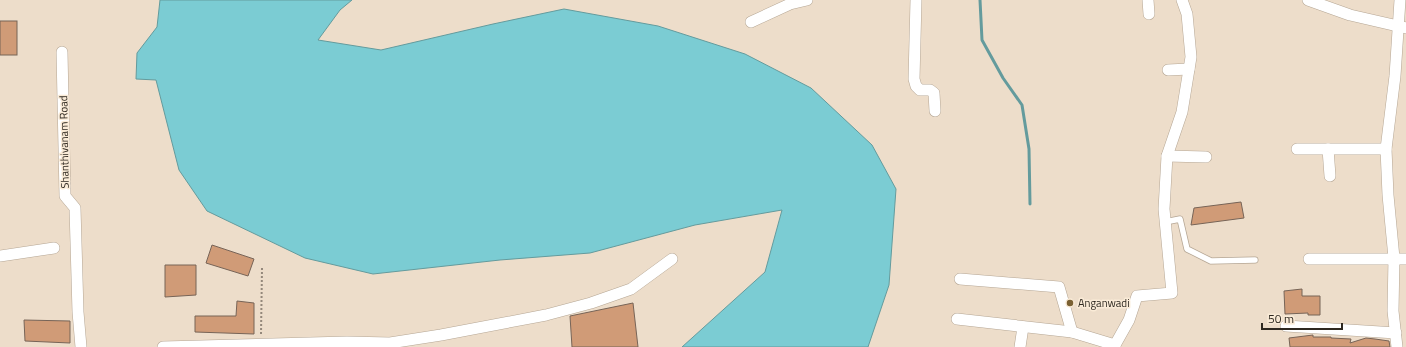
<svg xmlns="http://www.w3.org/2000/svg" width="1406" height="347" font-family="'Titillium Web',sans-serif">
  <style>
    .water { fill: #7bccd3; stroke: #649b9d }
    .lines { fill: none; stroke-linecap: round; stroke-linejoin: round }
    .stream { stroke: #649b9d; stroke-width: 3 }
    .building { fill: #d09b77; stroke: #776457 }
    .lane-casing { stroke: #b5a694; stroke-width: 7 }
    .street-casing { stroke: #b5a694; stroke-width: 12 }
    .path { stroke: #94887b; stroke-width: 2; stroke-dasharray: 2 2; stroke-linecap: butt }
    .lane { stroke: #fff; stroke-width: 5.5 }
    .street { stroke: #fff; stroke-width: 11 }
    .poi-dot { fill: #7a6032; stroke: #faebd7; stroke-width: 1.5 }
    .labels { text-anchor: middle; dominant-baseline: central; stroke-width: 3; stroke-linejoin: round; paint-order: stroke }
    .street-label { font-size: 11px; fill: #2e2820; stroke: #faebd7 }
    .poi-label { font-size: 11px; fill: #2e2820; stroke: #faebd7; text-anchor: start }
  </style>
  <rect width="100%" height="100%" fill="#edddca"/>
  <path class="water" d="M 160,0 L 352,0 L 340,10 L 318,40 L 381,50 L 493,24 L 564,9 L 658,26 L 745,54 L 811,88 L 872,145 L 896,189 L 889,285 L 868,347 L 682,347 L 765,272 L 782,210 L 695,225 L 590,253 L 500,260 L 373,274 L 305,258 L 207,211 L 179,170 L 156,80 L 136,79 L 137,53 L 157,27 Z"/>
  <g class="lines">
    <path class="stream" d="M 980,0 L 982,40 L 1003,78 L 1022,105 L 1029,149 L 1030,204"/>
  </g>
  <g class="building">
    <rect x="0" y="21" width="17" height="34"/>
    <path d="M 1241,202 L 1244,218 L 1191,225 L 1194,208 Z"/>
    <path d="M 212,245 L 254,259 L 248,276 L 206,263 Z"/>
    <path d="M 165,265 L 196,265 L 196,295 L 165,297 Z"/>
    <path d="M 1302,289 L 1302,296 L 1320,296 L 1320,315 L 1308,315 L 1308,313 L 1285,314 L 1284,291 Z"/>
    <path d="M 237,301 L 254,303 L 254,334 L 195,332 L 195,316 L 236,316 Z"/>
    <path d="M 633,303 L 638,347 L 572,347 L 570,316 Z"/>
    <path d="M 24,320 L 70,321 L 70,343 L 25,341 Z"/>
    <path d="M 1313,335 L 1313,337 L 1331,337 L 1331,338 L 1351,339 L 1350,343 L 1366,338 L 1375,339 L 1389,341 L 1390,347 L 1290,347 L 1289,338 Z"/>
  </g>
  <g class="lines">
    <g class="lane-casing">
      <path id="lane" d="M 1165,222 L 1180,219 L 1187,249 L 1211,261 L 1255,260"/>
    </g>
    <g class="street-casing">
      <g id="street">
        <path d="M 916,0 L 914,79 L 916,86 L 920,90 L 930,90 L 934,93 L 935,111"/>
        <path d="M 1148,0 L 1149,14"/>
        <path d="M 1308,0 L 1350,15 L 1406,28"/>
        <path d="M 751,22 L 790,4 L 807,0"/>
        <path d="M 62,52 L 65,196 L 75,208 L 78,312 L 81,347"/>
        <path d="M 1168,70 L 1189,69"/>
        <path d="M 1297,149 L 1386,149"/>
        <path d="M 1328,149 L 1330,176"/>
        <path d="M 1167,156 L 1206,157"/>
        <path d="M 0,256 L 54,248"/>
        <path d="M 1309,259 L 1406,259"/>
        <path d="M 960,279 L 1059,287 L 1072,332"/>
        <path d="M 957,319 L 1072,332 L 1115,345"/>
        <path d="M 1286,326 L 1396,333"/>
        <path d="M 163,347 L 347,342 L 390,343 L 441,335 L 546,315 L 591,303 L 631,289 L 672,259"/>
        <path d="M 1020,347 L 1023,327"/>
        <path d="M 1115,347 L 1115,345 L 1129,320 L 1137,296 L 1172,293 L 1164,209 L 1167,156 L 1182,112 L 1191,57 L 1187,14 L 1182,0"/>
        <path d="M 1397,347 L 1393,311 L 1394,258 L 1388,195 L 1386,149 L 1395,76 L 1400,0"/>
      </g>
    </g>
    <path class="path" d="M 261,334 L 262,268"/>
    <use href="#lane" class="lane"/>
    <use href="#street" class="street"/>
  </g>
  <circle class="poi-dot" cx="1070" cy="303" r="4"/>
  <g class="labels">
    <g class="street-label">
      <text transform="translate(64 142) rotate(-91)">Shanthivanam Road</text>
    </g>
    <g class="poi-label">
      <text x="1078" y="303">Anganwadi</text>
    </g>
  </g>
  <path d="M1262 323v6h80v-6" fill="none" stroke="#2e2820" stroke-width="2"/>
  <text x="1268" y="323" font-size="12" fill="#2e2820" stroke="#faebd7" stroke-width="3" paint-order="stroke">50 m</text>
</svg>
